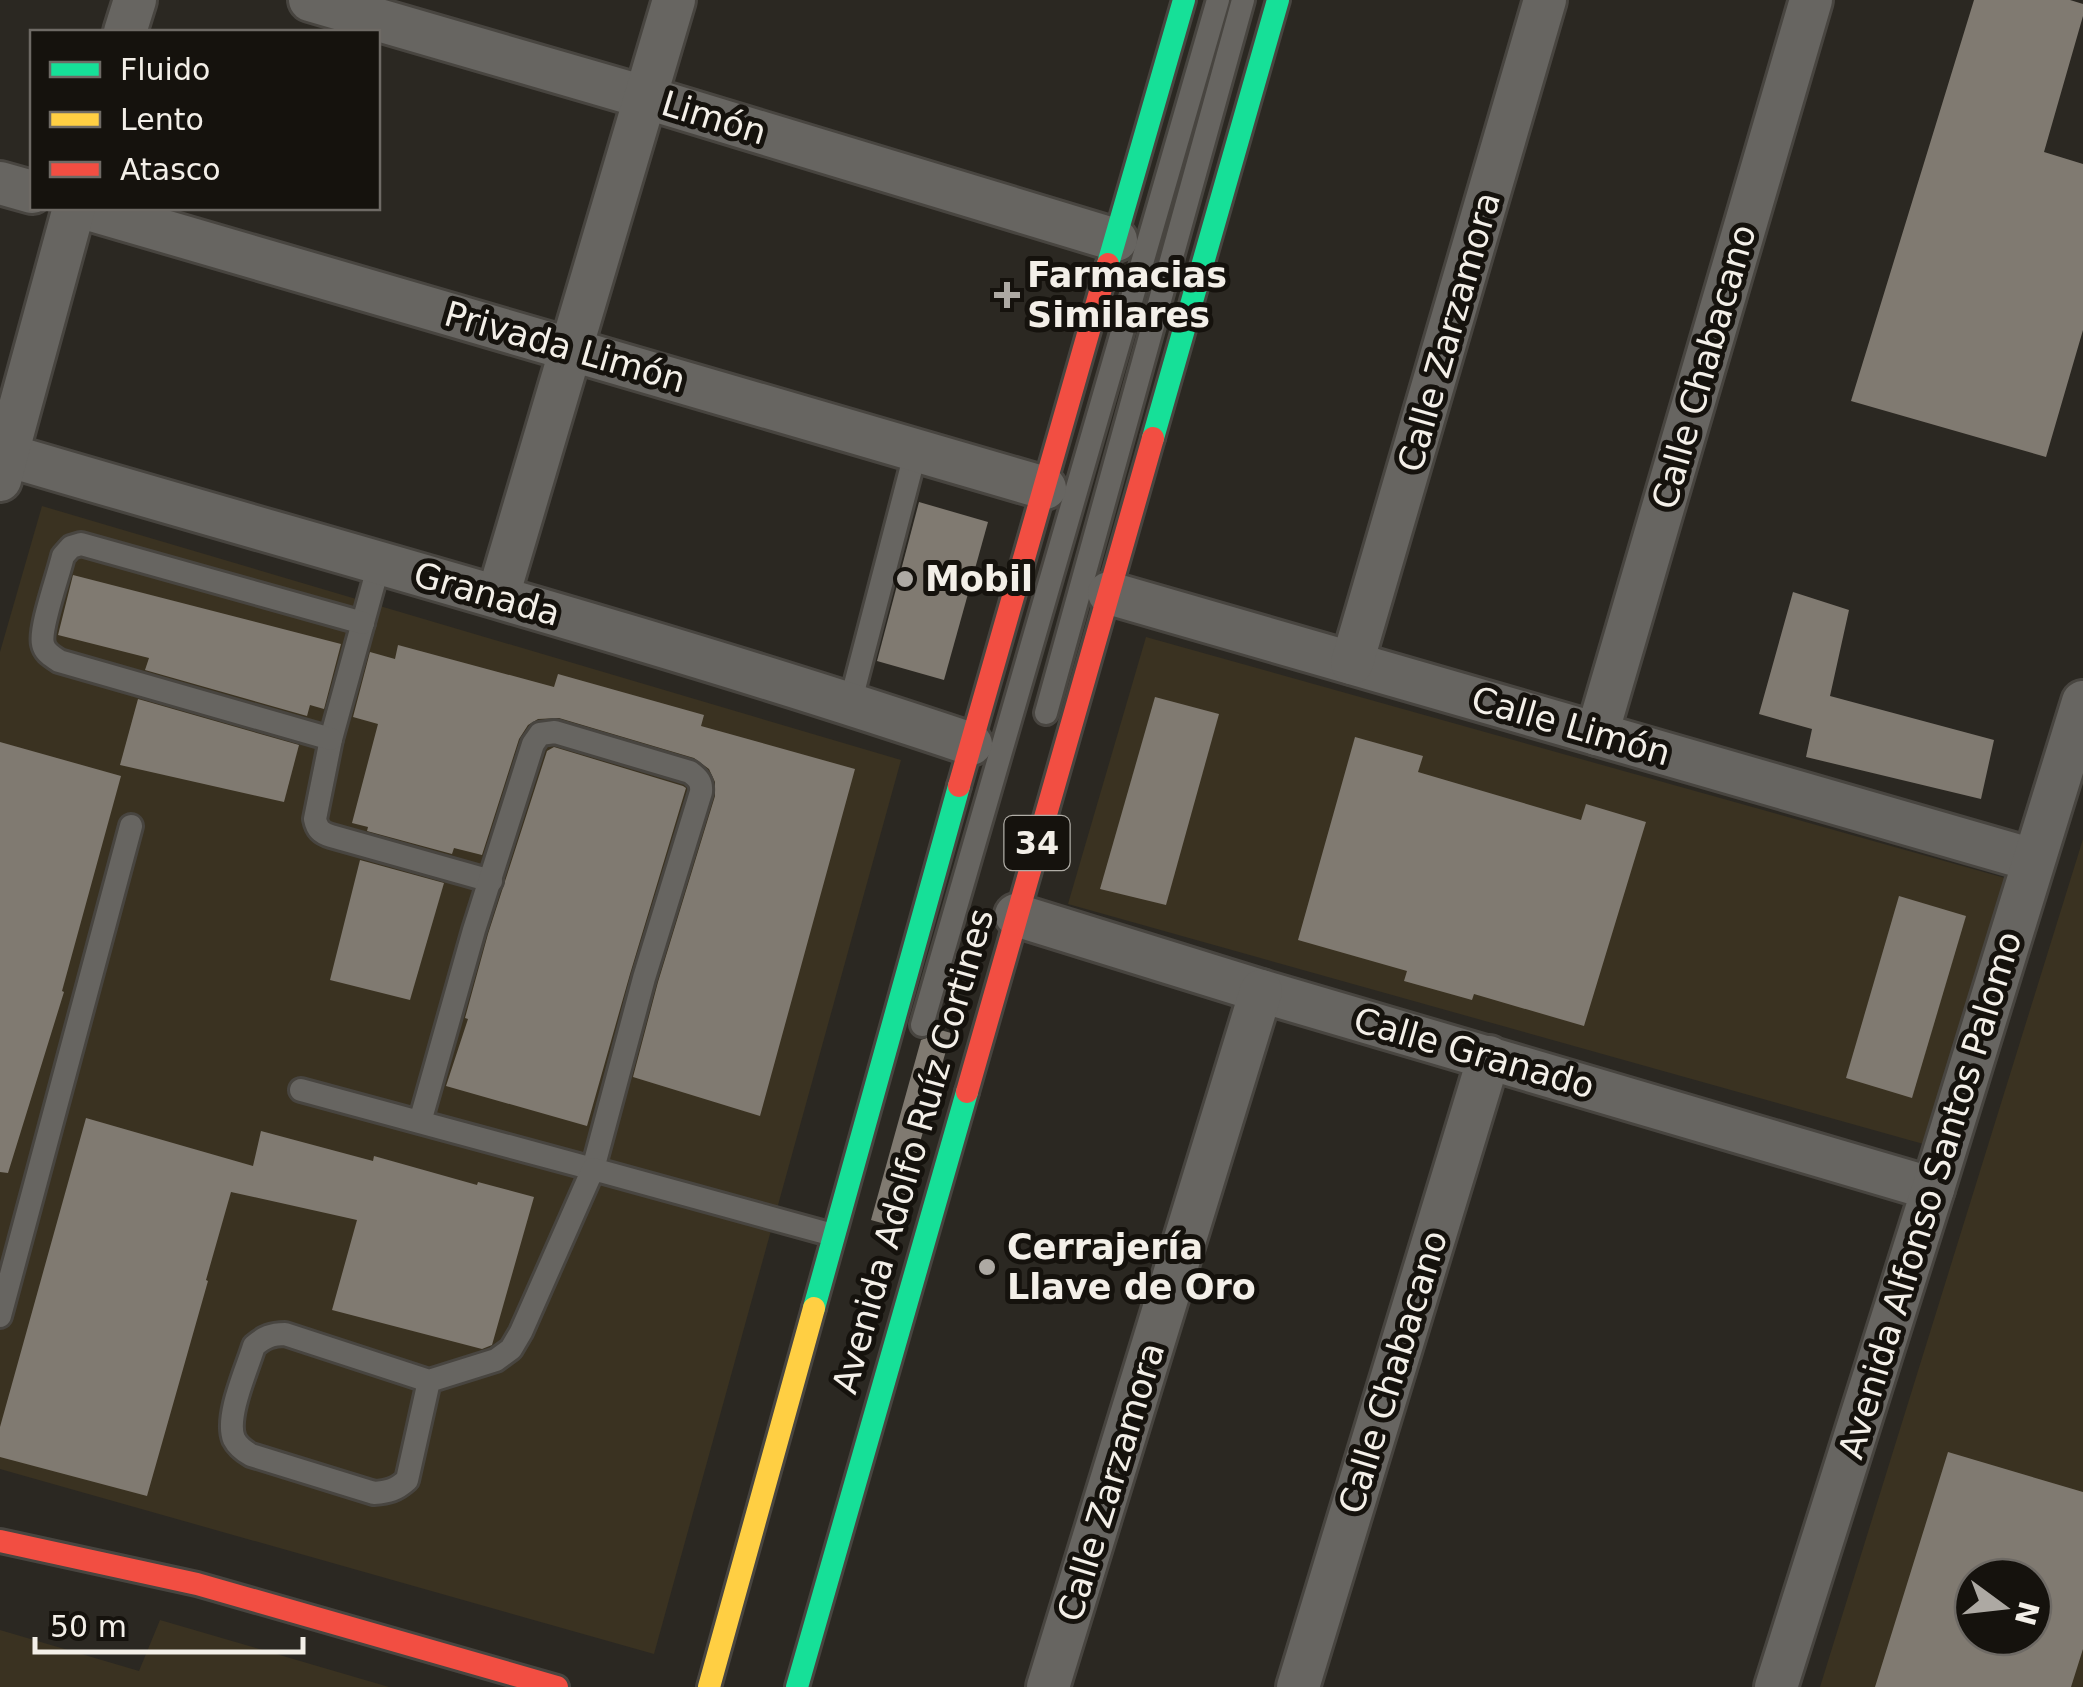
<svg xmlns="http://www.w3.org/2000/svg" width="2083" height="1687" font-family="'DejaVu Sans',sans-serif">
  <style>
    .built { fill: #3a3221; fill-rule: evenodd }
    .building { fill: #807a71; fill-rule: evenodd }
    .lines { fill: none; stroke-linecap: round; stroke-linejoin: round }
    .lane-casing { stroke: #484540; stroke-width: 28 }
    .street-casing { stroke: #484540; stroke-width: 48 }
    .fast-casing { stroke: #484540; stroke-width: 28 }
    .slow-casing { stroke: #484540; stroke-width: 28 }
    .jam-casing { stroke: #484540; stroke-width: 28 }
    .lane { stroke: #676561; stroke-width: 22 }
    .street { stroke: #676561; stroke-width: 42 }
    .fast { stroke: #16e098; stroke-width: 22 }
    .slow { stroke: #ffcf43; stroke-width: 22 }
    .jam { stroke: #f24e42; stroke-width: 22 }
    .poi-dot { fill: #ada9a3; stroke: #15120d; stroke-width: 4 }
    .labels { text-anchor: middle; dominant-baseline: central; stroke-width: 10; stroke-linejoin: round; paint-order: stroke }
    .shield { fill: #15120d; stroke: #b0ada6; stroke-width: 2.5 }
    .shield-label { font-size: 32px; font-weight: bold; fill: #f3efe8 }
    .street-label { font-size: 35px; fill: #f3efe8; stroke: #15120d }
    .poi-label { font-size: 35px; font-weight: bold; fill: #f3efe8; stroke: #15120d; text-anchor: start }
  </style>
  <rect width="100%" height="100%" fill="#2b2822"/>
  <g class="built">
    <path d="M 42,506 L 901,760 L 654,1654 L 0,1469 L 0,652 Z"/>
    <path d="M 1146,637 L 2005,878 L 1927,1145 L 1068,904 Z"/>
    <path d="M 2083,839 L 2083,1687 L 1820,1687 ZM 1973,1577 L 2033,1577 L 2033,1637 L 1973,1637 Z"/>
    <path d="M 160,1620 L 389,1687 L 0,1687 L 0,1630 L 139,1671 Z"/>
  </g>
  <g class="building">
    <path d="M 1974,0 L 2070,0 L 2083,4 L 2083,16 L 2044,152 L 2083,164 L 2083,330 L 2046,457 L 1851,401 Z"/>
    <path d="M 919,502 L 988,522 L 944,680 L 877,661 Z"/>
    <path d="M 73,575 L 341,644 L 324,709 L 310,705 L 307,716 L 145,670 L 149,658 L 58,635 Z"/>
    <path d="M 1793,592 L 1849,610 L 1830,696 L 1994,740 L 1981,799 L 1806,757 L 1812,729 L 1759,714 Z"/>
    <path d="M 398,645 L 554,687 L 558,674 L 704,715 L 701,726 L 855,769 L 760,1116 L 633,1077 L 658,982 L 715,796 L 715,782 L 709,769 L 694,758 L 559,718 L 538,719 L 528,725 L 519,739 L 482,855 L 454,848 L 452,854 L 367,831 L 368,827 L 352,823 L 378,724 L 353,717 L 370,652 L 395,659 Z"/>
    <path d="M 1155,697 L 1219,714 L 1166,905 L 1100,889 Z"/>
    <path d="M 138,699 L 299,745 L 284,802 L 120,765 Z"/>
    <path d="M 1355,737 L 1423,756 L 1418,772 L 1581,820 L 1586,804 L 1646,822 L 1584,1026 L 1474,994 L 1472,1000 L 1404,981 L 1407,971 L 1298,940 Z"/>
    <path d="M 0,742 L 121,776 L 62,991 L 64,992 L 8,1173 L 0,1172 Z"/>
    <path d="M 554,747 L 683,786 L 686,788 L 630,974 L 587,1126 L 446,1086 L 468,1019 L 465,1018 L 488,934 L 547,751 Z"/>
    <path d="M 360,860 L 444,883 L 410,1000 L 330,980 Z"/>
    <path d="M 1899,896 L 1966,916 L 1912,1098 L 1846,1078 Z"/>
    <path d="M 937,1029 L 951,1033 L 896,1227 L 871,1220 L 921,1040 L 932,1036 Z"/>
    <path d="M 86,1118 L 253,1166 L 261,1131 L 373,1161 L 374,1156 L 477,1185 L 478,1182 L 534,1197 L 492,1345 L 482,1349 L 332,1310 L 357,1220 L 231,1192 L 206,1280 L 208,1281 L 147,1496 L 0,1457 L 0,1427 Z"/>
    <path d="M 1948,1452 L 2083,1492 L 2083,1649 L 2071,1687 L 1875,1687 ZM 1973,1577 L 2033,1577 L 2033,1637 L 1973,1637 Z"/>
  </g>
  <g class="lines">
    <g class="lane-casing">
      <g id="lane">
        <path d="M 379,564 L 331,739 L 315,819 C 317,829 321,833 331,836 L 491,881"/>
        <path d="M 850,704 L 916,450"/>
        <path d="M 1046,713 L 1243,0"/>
        <path d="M 331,739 L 59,661 C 52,656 45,653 43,644 C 39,629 59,574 63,556 L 71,547 L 81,544 L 363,623"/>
        <path d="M 922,1025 L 1218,0"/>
        <path d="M 301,1090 L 593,1169 L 644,978 L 701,792 C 702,782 698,778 690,772 L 555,732 L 540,734 L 533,744 L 474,930 L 420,1122"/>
        <path d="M 0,1316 L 131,826"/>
        <path d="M 429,1381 L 407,1480 C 396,1490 388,1492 374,1493 L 251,1455 C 244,1451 238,1447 234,1439 C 225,1417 247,1369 254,1346 C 264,1337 272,1334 285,1334 L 429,1381 L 496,1360 L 511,1349 L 521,1332 L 593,1169 L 833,1235"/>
      </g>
    </g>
    <g class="street-casing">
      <g id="street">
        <path d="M 310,0 L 644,97 L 1116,240"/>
        <path d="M 125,32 L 135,0"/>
        <path d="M 0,183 L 32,192"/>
        <path d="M 85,208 L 1045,488"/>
        <path d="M 0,453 C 324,549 650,636 971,744"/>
        <path d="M 0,480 L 74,208"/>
        <path d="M 1109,593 L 2033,860"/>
        <path d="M 498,596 L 674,0"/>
        <path d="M 1352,663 L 1545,0"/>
        <path d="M 1597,734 L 1811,0"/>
        <path d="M 1016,915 L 1261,991 L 1933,1189"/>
        <path d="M 1048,1687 L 1261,991"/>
        <path d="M 1298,1687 L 1489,1057"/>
        <path d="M 1776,1687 L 1933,1189 L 2083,702"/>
      </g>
    </g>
    <g class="fast-casing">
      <g id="fast">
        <path d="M 1108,264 L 1184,0"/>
        <path d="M 1153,438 L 1278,0"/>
        <path d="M 814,1308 L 959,786"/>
        <path d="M 797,1687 L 967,1092"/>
      </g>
    </g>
    <g class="slow-casing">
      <path id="slow" d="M 709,1687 L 814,1308"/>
    </g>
    <g class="jam-casing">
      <g id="jam">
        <path d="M 959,786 L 1108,264"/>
        <path d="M 967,1092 L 1153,438"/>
        <path d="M 0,1541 L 197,1584 L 557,1687"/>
      </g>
    </g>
    <use href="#lane" class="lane"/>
    <use href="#street" class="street"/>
    <use href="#fast" class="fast"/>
    <use href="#slow" class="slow"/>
    <use href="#jam" class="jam"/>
  </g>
  <g class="poi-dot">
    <path d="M1002 280h10v10h10v10h-10v10h-10v-10h-10v-10h10z"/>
    <circle cx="905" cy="579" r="10"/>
    <circle cx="987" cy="1267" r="10"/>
  </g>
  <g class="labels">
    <rect class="shield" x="1004.5" y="816" width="65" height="54" rx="8"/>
    <g class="shield-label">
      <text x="1037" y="843">34</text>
    </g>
    <g class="street-label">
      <text transform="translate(714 118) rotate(17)">Limón</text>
      <text transform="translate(1449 332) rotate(-74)">Calle Zarzamora</text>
      <text transform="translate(565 347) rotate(16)">Privada Limón</text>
      <text transform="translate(1704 367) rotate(-74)">Calle Chabacano</text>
      <text transform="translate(487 594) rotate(16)">Granada</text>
      <text transform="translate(1571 726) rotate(16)">Calle Limón</text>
      <text transform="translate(1474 1053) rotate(16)">Calle Granado</text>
      <text transform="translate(913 1151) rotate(-74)">Avenida Adolfo Ruíz Cortines</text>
      <text transform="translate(1930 1195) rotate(-73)">Avenida Alfonso Santos Palomo</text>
      <text transform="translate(1393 1372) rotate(-73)">Calle Chabacano</text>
      <text transform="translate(1111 1482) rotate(-73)">Calle Zarzamora</text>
    </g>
    <g class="poi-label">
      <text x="1027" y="275">Farmacias<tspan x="1027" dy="40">Similares</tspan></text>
      <text x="925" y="579">Mobil</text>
      <text x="1007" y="1247">Cerrajería<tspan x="1007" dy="40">Llave de Oro</tspan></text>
    </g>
  </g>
  <rect x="30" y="30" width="350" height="180" fill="#15120d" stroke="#6e6a65" stroke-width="2.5"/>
  <rect x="50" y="62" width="50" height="15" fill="#16e098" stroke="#6e6a65" stroke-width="2.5"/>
  <text x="120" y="80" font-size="30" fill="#f3efe8">Fluido</text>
  <rect x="50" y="112" width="50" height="15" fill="#ffcf43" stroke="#6e6a65" stroke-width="2.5"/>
  <text x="120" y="130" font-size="30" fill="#f3efe8">Lento</text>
  <rect x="50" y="162" width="50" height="15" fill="#f24e42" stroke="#6e6a65" stroke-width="2.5"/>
  <text x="120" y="180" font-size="30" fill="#f3efe8">Atasco</text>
  <g transform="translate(2003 1607) rotate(105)"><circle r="48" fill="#15120d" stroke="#6e6a65" stroke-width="2.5"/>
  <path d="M0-8L18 38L0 25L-18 38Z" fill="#ada9a3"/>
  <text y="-15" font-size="28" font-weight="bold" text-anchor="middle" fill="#f3efe8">N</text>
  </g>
  <path d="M35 1637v15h268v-15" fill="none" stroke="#f3efe8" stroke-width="5"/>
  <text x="50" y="1637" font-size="30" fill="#f3efe8" stroke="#15120d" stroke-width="8" paint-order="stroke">50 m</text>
</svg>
